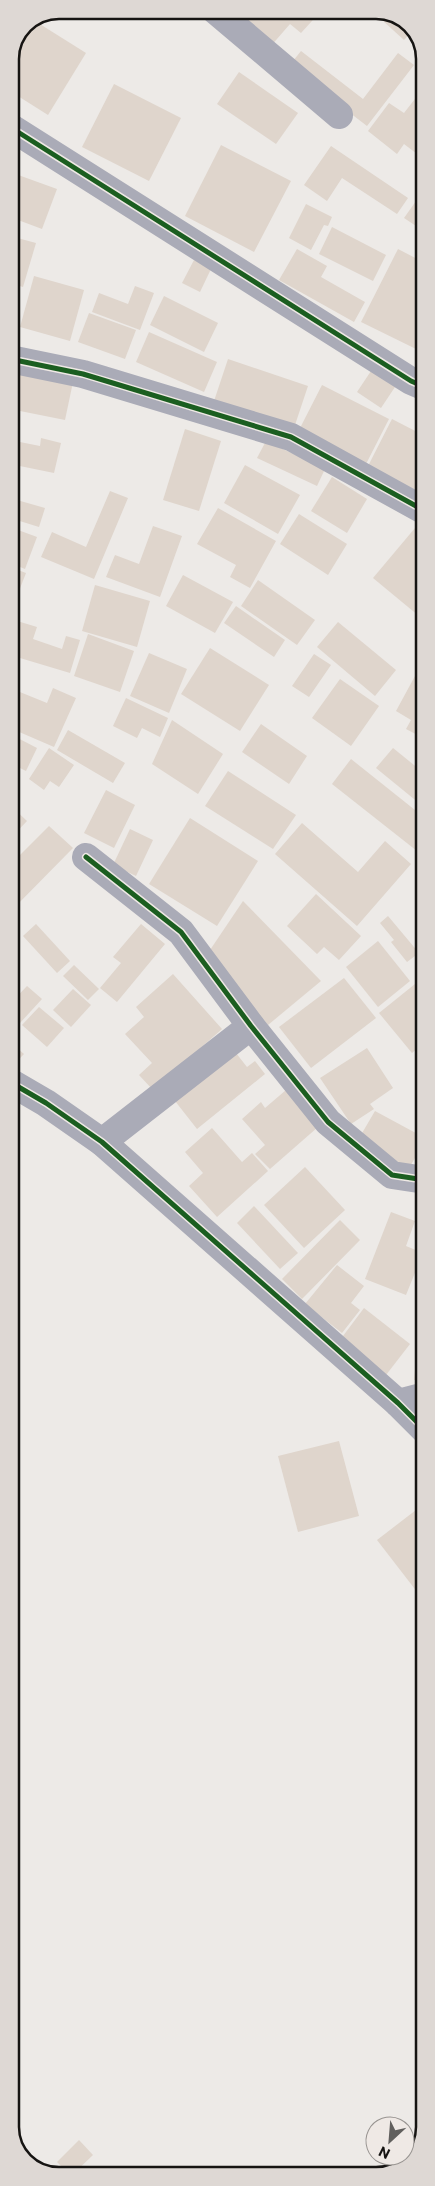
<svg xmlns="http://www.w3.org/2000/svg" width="435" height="2186" font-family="Commissioner,sans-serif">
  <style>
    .building { fill: #dfd5cc }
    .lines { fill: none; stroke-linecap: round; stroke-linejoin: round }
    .minor { stroke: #aaabb7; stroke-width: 28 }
    .cycleway-casing { stroke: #efe9e5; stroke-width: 8 }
    .cycleway { stroke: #1b5e20; stroke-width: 5 }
    .rim { fill: none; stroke: #161412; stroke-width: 2.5 }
  </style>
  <rect width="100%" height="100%" fill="#edeae7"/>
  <g class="building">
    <path d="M 235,10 L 322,10 L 301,33 L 290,24 L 270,47 Z"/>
    <path d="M 371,10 L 383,10 L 411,24 L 413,30 L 404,40 Z"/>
    <path d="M 35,21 L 86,53 L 48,115 L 10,91 L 10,62 Z"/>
    <path d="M 301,51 L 363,99 L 398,53 L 414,65 L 367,126 L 289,66 Z"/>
    <path d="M 239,72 L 298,113 L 276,144 L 217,104 Z"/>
    <path d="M 114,84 L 181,118 L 149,181 L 82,147 Z"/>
    <path d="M 425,86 L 425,160 L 404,144 L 397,154 L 368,131 L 389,103 L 404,113 Z"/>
    <path d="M 221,145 L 291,181 L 254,252 L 185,216 Z"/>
    <path d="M 331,146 L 408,198 L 397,214 L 342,178 L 327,201 L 304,185 Z"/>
    <path d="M 10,172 L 57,189 L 42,229 L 10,217 Z"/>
    <path d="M 416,201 L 425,207 L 425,232 L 404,218 Z"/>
    <path d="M 306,204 L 332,217 L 328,226 L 324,225 L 311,250 L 289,238 Z"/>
    <path d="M 332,227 L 386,255 L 373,281 L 319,254 Z"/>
    <path d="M 10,236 L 36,243 L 23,287 L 10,283 Z"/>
    <path d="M 297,249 L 327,266 L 321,277 L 365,302 L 354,322 L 279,280 Z"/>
    <path d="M 398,249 L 425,263 L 425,333 L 416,349 L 361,322 Z"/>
    <path d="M 194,260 L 211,269 L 200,292 L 182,283 Z"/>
    <path d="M 34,276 L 84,290 L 70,341 L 20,327 Z"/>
    <path d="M 135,286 L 154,293 L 140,330 L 92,312 L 99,293 L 128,304 Z"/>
    <path d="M 164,296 L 218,323 L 204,352 L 150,325 Z"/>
    <path d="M 89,313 L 136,330 L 125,359 L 78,342 Z"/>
    <path d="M 149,332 L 217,362 L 204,392 L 136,362 Z"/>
    <path d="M 228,359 L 308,386 L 294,428 L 214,401 Z"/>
    <path d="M 377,362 L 401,378 L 381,408 L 357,392 Z"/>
    <path d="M 10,369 L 73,382 L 65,420 L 10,409 Z"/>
    <path d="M 322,385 L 389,419 L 366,464 L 299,430 Z"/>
    <path d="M 392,419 L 425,436 L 425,495 L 368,466 Z"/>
    <path d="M 185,429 L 221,441 L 199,511 L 163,500 Z"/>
    <path d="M 41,438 L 61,443 L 54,473 L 10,464 L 10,440 L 40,446 Z"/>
    <path d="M 266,441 L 325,469 L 317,486 L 257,458 Z"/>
    <path d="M 245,465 L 300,495 L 278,534 L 224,503 Z"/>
    <path d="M 332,477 L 367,499 L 347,533 L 311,511 Z"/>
    <path d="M 110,491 L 128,498 L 94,579 L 41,557 L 52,532 L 86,547 Z"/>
    <path d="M 10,498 L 45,508 L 39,527 L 10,518 Z"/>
    <path d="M 218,508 L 276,541 L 250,588 L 230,577 L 236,565 L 197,544 Z"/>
    <path d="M 299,514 L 347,544 L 328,575 L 280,544 Z"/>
    <path d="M 153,526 L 182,536 L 160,597 L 106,577 L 115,555 L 139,564 Z"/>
    <path d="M 10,527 L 37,537 L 25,569 L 10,563 Z"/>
    <path d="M 415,528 L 425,537 L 425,621 L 373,578 Z"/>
    <path d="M 10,567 L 26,573 L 12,609 L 10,608 Z"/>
    <path d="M 183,575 L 233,602 L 215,633 L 166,606 Z"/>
    <path d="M 258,580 L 315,620 L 297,645 L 241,606 Z"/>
    <path d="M 95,585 L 150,601 L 137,647 L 82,631 Z"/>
    <path d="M 236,606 L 285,640 L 274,657 L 224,623 Z"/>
    <path d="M 14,620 L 37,627 L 33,639 L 62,649 L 66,636 L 80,640 L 70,673 L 10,655 L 10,633 Z"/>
    <path d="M 338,622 L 396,670 L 375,696 L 317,647 Z"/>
    <path d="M 88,634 L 134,651 L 120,692 L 74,676 Z"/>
    <path d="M 210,648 L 269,685 L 240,731 L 181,694 Z"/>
    <path d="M 149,653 L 187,669 L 169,713 L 130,696 Z"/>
    <path d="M 314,654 L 331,665 L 309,697 L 292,686 Z"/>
    <path d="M 415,676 L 425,681 L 425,739 L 406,729 L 411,720 L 396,711 Z"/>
    <path d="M 340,679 L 379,706 L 351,746 L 312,718 Z"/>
    <path d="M 10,688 L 47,703 L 53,688 L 76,698 L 54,747 L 10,728 Z"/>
    <path d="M 126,698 L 168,718 L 160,737 L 142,728 L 137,738 L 113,726 Z"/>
    <path d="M 172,720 L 223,754 L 198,794 L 152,764 Z"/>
    <path d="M 261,724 L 307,756 L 289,784 L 242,752 Z"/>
    <path d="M 68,730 L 125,763 L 113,783 L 57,750 Z"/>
    <path d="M 10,734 L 37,748 L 26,771 L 10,763 Z"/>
    <path d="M 49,748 L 74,765 L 59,787 L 50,781 L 44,790 L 29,779 Z"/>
    <path d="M 393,748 L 425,774 L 425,808 L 376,768 Z"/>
    <path d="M 351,759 L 425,818 L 425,841 L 417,851 L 332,784 Z"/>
    <path d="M 228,771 L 296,815 L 273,849 L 205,806 Z"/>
    <path d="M 106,790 L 135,805 L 114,848 L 84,833 Z"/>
    <path d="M 10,805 L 27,821 L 10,839 Z"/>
    <path d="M 190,818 L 258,861 L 217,926 L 149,884 Z"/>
    <path d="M 302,823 L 358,872 L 385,841 L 411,864 L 357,926 L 275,854 Z"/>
    <path d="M 49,826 L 73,848 L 10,912 L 10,865 Z"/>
    <path d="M 130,829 L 153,840 L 136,876 L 113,865 Z"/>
    <path d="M 316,894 L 361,936 L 339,960 L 324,947 L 317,954 L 287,926 Z"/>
    <path d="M 243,901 L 321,981 L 268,1025 L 208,953 Z"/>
    <path d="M 388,916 L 419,953 L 407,962 L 391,942 L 394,940 L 380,923 Z"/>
    <path d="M 36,924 L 70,961 L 57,973 L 23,936 Z"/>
    <path d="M 141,924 L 165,944 L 117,1002 L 100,988 L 121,963 L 113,957 Z"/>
    <path d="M 378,941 L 410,981 L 378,1007 L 346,967 Z"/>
    <path d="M 74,965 L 99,989 L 88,1000 L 63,976 Z"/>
    <path d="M 173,974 L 222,1029 L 153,1090 L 139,1075 L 152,1063 L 125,1034 L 144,1017 L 136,1007 Z"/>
    <path d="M 344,978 L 376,1018 L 311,1068 L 279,1027 Z"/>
    <path d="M 415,984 L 425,996 L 425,1042 L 412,1053 L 379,1013 Z"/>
    <path d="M 27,986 L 42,999 L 20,1023 L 10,1014 L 10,1004 Z"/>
    <path d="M 73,989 L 91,1005 L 71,1027 L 53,1010 Z"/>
    <path d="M 39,1007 L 64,1028 L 47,1047 L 22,1025 Z"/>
    <path d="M 10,1042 L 24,1054 L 10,1069 Z"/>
    <path d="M 367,1048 L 393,1088 L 370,1104 L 374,1109 L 351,1124 L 320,1078 Z"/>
    <path d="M 236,1053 L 247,1067 L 255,1061 L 265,1074 L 197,1129 L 175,1101 Z"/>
    <path d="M 286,1090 L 318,1127 L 270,1169 L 255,1154 L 265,1145 L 242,1119 L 261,1102 L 265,1108 Z"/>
    <path d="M 375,1111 L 425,1138 L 425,1163 L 415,1158 L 409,1168 L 358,1140 Z"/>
    <path d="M 212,1128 L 242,1162 L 252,1153 L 268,1171 L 217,1217 L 189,1186 L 203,1173 L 185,1152 Z"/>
    <path d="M 305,1167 L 345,1210 L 304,1248 L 264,1205 Z"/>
    <path d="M 254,1206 L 298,1253 L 280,1269 L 237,1223 Z"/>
    <path d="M 391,1212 L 415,1221 L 406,1246 L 423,1253 L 406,1295 L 365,1279 Z"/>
    <path d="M 340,1220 L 360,1240 L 302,1299 L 282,1279 Z"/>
    <path d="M 337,1265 L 364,1286 L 351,1303 L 360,1310 L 342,1333 L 305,1304 Z"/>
    <path d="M 419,1297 L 425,1297 L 425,1324 L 417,1323 Z"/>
    <path d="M 364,1308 L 410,1344 L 386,1375 L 340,1340 Z"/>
    <path d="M 419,1329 L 425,1330 L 425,1381 L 414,1380 Z"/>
    <path d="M 339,1441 L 359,1516 L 298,1532 L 278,1456 Z"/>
    <path d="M 416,1510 L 425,1522 L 425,1594 L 421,1597 L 377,1540 Z"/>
    <path d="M 79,2140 L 93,2155 L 71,2176 L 57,2162 Z"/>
  </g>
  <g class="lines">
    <g class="minor">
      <path d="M 215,10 L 339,115"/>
      <path d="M 10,127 L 411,381 L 425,387"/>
      <path d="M 10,359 L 83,374 L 291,437 L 425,511"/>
      <path d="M 86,857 L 181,932 L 251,1026 L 328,1122 L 392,1175 L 425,1180"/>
      <path d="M 10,1082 L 46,1103 L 102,1142 L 398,1403 L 425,1430"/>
      <path d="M 102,1142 L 251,1026"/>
      <path d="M 398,1403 L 425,1396"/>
    </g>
    <g class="cycleway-casing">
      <g id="cycleway">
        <path d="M 10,127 L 411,381 L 425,387"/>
        <path d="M 10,359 L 83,374 L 291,437 L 425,511"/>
        <path d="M 86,857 L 181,932 L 251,1026 L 328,1122 L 392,1175 L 425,1180"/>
        <path d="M 10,1082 L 46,1103 L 102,1142 L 398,1403 L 425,1430"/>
      </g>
    </g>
    <use href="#cycleway" class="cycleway"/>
  </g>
  <path d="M0 0H435V2186H0ZM59 19H376A40 40 0 0 1 416 59V2127A40 40 0 0 1 376 2167H59A40 40 0 0 1 19 2127V59A40 40 0 0 1 59 19Z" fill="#ded8d4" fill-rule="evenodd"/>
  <path class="rim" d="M59 19H376A40 40 0 0 1 416 59V2127A40 40 0 0 1 376 2167H59A40 40 0 0 1 19 2127V59A40 40 0 0 1 59 19Z"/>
  <g transform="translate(390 2141) rotate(206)"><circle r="24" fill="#efe9e5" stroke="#989491"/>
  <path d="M0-4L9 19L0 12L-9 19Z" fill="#615f5d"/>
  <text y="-8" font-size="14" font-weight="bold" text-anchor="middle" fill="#161412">N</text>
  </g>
</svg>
